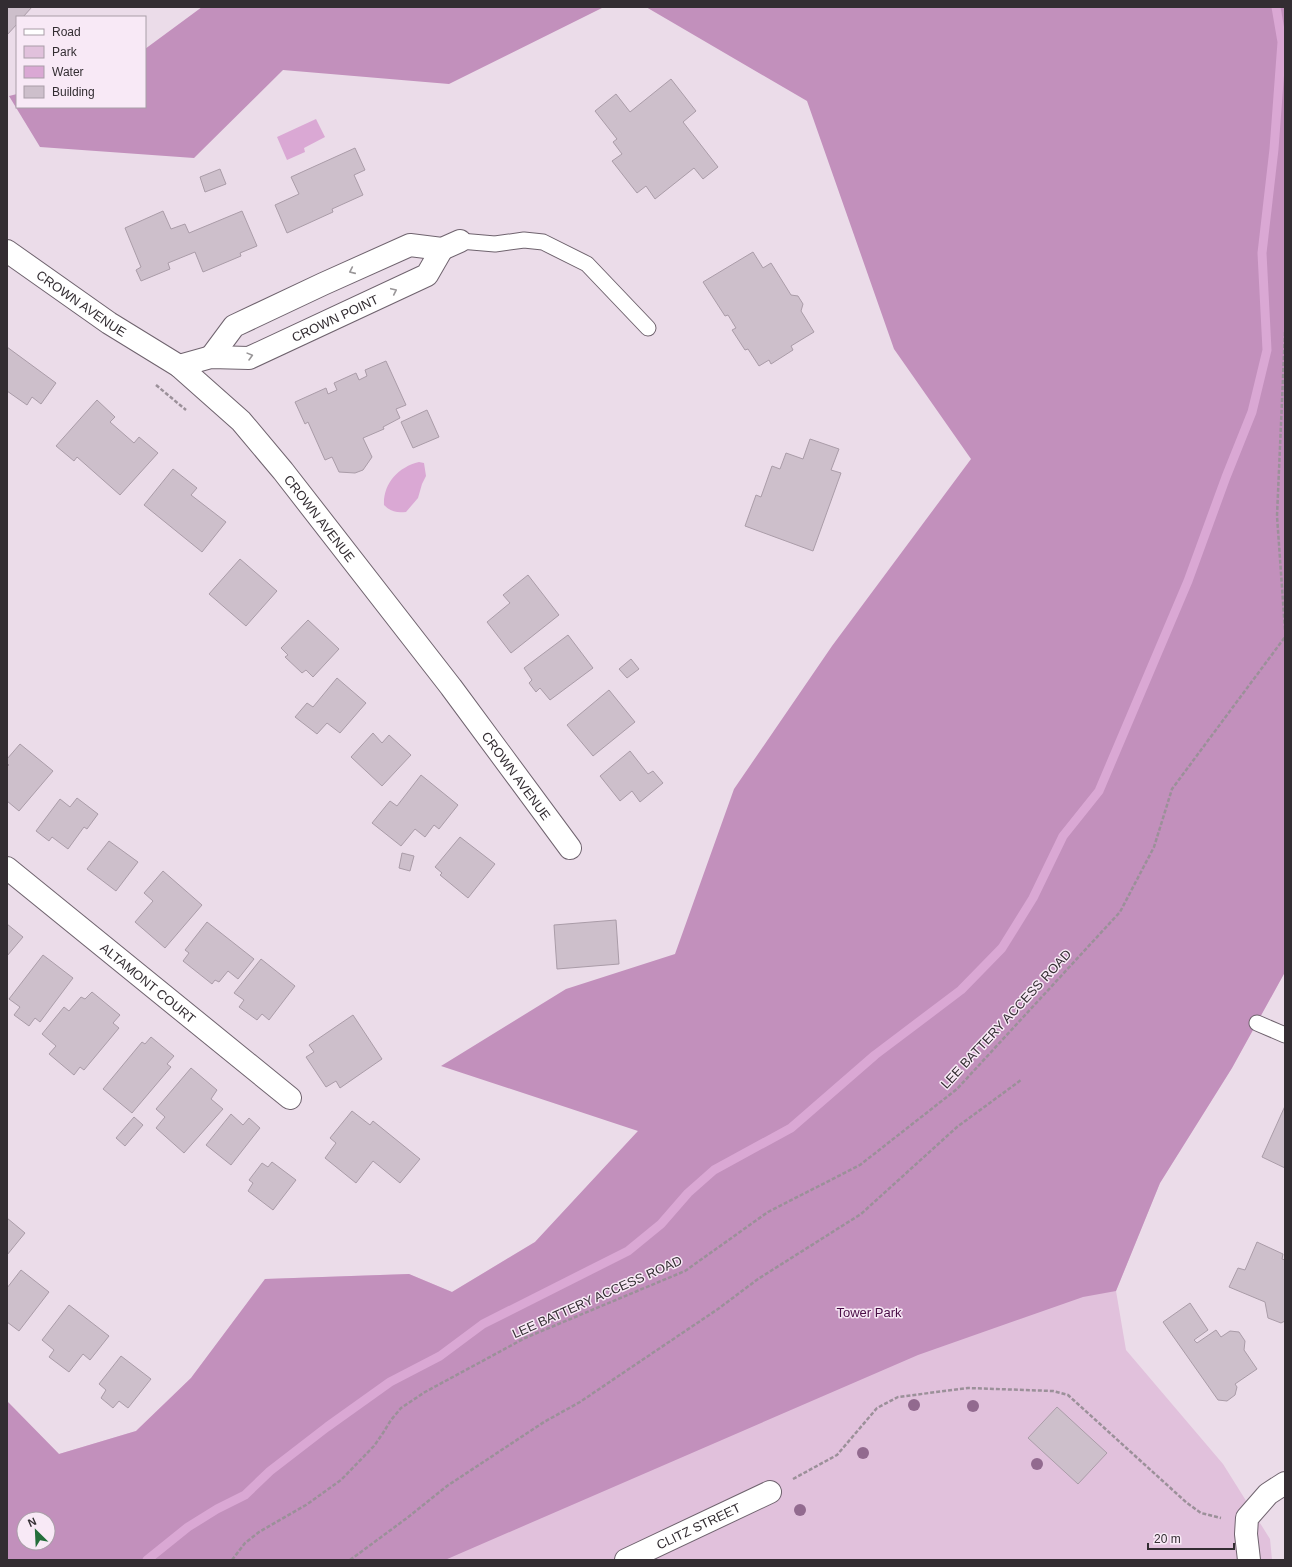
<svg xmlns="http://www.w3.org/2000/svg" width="1292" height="1567" font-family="Arial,sans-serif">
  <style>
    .green { fill: #e1c1dc; fill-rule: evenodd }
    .forest { fill: #c290bc; fill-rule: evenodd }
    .water { fill: #daa8d4 }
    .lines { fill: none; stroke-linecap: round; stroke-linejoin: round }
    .stream { stroke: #daa8d4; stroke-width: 9 }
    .building { fill: #cdbfcb; stroke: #aa9ca8 }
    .lane-casing { stroke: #6f636e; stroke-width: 17 }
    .street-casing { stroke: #6f636e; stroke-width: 24 }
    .path { stroke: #9b9099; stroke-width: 2.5; stroke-dasharray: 4 2; stroke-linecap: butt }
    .lane { stroke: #fff; stroke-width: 15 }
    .street { stroke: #fff; stroke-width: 22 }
    .tree { fill: #926a8f }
    .oneway { stroke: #999698 }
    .labels { text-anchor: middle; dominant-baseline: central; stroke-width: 3; stroke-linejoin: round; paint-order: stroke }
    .street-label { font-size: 13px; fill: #332d32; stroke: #f8e9f6 }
    .park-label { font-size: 13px; fill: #490d46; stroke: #f8e9f6 }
  </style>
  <rect width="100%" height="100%" fill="#ebdce9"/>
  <path class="green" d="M 1285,7 L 1285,972 L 1232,1068 L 1160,1183 L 1116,1291 L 1126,1350 L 1223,1464 L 1270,1539 L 1272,1560 L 7,1560 L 7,1401 L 59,1454 L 136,1431 L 191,1378 L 265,1279 L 409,1274 L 452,1292 L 535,1242 L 638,1131 ZM 24,1519 L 48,1519 L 48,1543 L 24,1543 Z"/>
  <g class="forest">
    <path d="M 202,7 L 604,7 L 449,84 L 283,70 L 194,158 L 40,147 L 9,96 L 17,94 L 17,107 L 145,107 L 145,49 Z"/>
    <path d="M 646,7 L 1285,7 L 1285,972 L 1232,1068 L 1160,1183 L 1116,1291 L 1083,1297 L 918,1355 L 445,1560 L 7,1560 L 7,1401 L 59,1454 L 136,1431 L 191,1378 L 265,1279 L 409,1274 L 452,1292 L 535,1242 L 638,1131 L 441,1066 L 566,989 L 675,954 L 734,789 L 832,646 L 971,459 L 894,349 L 807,101 ZM 24,1519 L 48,1519 L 48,1543 L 24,1543 Z"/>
  </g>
  <g class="water">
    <path d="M 316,119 L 325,137 L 304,148 L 305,152 L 287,160 L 277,137 Z"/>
    <path d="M 419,462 L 424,463 L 426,476 L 422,484 L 418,498 L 406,512 C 397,513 391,512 384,505 C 383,484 398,467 419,462 Z"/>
  </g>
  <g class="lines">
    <path class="stream" d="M 147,1560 L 188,1527 L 217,1509 L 245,1495 L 270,1471 L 327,1427 L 390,1382 L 440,1356 L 483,1324 L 628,1251 L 661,1224 L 688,1193 L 714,1170 L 791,1128 L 875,1055 L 961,990 L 1002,948 L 1033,898 L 1063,836 L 1099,791 L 1188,581 L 1226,477 L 1252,412 L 1267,350 L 1262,253 L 1274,149 L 1282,42 L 1276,7"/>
  </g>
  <g class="building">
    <path d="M 7,7 L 32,7 L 23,17 L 17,17 L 17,24 L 7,35 Z"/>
    <path d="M 671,79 L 696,111 L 683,122 L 718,167 L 703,179 L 694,168 L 655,199 L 646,186 L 637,193 L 612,161 L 622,154 L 613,142 L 617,139 L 595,111 L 616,94 L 630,112 Z"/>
    <path d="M 355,148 L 365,170 L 354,175 L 363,195 L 332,209 L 333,212 L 287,233 L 275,205 L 299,194 L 291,177 Z"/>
    <path d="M 220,169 L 226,184 L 205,192 L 200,177 Z"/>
    <path d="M 163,211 L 171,229 L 185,224 L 189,233 L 242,211 L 257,246 L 240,253 L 241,256 L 203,272 L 195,252 L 168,263 L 170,269 L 141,281 L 136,270 L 141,267 L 125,228 Z"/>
    <path d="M 753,252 L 763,268 L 771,263 L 791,295 L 798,296 L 803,304 L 801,311 L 814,332 L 791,346 L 793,350 L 771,364 L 769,360 L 759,366 L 748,349 L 745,350 L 732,330 L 736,328 L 728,315 L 725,316 L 703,282 Z"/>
    <path d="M 7,347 L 56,383 L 41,404 L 32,397 L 27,405 L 7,391 Z"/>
    <path d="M 386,361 L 406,405 L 396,409 L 400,418 L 383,427 L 384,429 L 363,438 L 372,457 L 363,470 L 355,473 L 339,472 L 332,457 L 325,460 L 308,422 L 305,424 L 295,402 L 326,388 L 328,394 L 337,390 L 334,383 L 356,373 L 359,380 L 367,376 L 365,370 Z"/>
    <path d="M 97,400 L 115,417 L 110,422 L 134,443 L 139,437 L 158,453 L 120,495 L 77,457 L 74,461 L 56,446 Z"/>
    <path d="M 427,410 L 439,437 L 413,448 L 401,422 Z"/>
    <path d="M 810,439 L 839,449 L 831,470 L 841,473 L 813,551 L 745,526 L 756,495 L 761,497 L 772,466 L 780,469 L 786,453 L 803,459 Z"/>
    <path d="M 173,469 L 197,488 L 191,495 L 226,522 L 202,552 L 144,505 Z"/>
    <path d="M 240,559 L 277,591 L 246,626 L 209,594 Z"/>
    <path d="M 528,575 L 559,615 L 511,653 L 487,622 L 510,603 L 503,595 Z"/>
    <path d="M 308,620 L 339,649 L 313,677 L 306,670 L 302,673 L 285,657 L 288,655 L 281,648 Z"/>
    <path d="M 568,635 L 593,668 L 550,700 L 540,688 L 536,692 L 529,683 L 532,680 L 524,668 Z"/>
    <path d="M 631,659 L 639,669 L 627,678 L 619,669 Z"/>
    <path d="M 337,678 L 366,703 L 340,733 L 327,723 L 317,734 L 295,717 L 307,703 L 313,707 Z"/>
    <path d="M 609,690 L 635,722 L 593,756 L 567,725 Z"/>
    <path d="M 373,733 L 382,743 L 389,735 L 411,755 L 382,786 L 351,757 Z"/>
    <path d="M 20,744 L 53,771 L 19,811 L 7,801 L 7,767 L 9,765 L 7,763 L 7,759 Z"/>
    <path d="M 630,751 L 648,774 L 653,771 L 663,783 L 640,802 L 632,791 L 620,801 L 600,776 Z"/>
    <path d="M 421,775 L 458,805 L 439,829 L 434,825 L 425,837 L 415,829 L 401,846 L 372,823 L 390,801 L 397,806 Z"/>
    <path d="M 77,798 L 98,814 L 87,829 L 84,827 L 68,849 L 52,837 L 49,841 L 36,831 L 60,799 L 70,807 Z"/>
    <path d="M 460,837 L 495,864 L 468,898 L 440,875 L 442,873 L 435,867 Z"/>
    <path d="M 109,841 L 138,862 L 116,891 L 87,869 Z"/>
    <path d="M 402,853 L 414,856 L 410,871 L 399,868 Z"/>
    <path d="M 163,871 L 202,905 L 165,948 L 135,922 L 153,901 L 144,893 Z"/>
    <path d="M 616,920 L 619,964 L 557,969 L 554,925 Z"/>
    <path d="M 207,922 L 254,959 L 238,979 L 228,971 L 219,982 L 215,980 L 212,984 L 183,961 L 189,953 L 185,950 Z"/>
    <path d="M 7,924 L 23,937 L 7,956 Z"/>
    <path d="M 43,955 L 73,978 L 40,1022 L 35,1018 L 29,1026 L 14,1015 L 20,1007 L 9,999 Z"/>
    <path d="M 261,959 L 295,986 L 269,1020 L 262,1014 L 257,1020 L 239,1007 L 244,1000 L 234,993 Z"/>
    <path d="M 92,992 L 120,1015 L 113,1023 L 119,1028 L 84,1070 L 80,1067 L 74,1075 L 49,1054 L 56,1046 L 42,1034 L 64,1007 L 69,1011 L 81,997 L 85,999 Z"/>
    <path d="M 353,1015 L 382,1059 L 340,1088 L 336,1081 L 326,1087 L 306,1057 L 314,1052 L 309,1045 Z"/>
    <path d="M 151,1037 L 174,1056 L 167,1064 L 171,1067 L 132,1113 L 103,1089 L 142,1042 L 145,1044 Z"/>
    <path d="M 191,1068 L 217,1090 L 211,1099 L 223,1109 L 184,1153 L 156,1128 L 165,1117 L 156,1109 Z"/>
    <path d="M 1285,1106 L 1285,1168 L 1262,1157 Z"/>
    <path d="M 352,1111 L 370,1125 L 373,1121 L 420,1159 L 400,1183 L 373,1161 L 356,1183 L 325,1158 L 336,1143 L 330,1138 Z"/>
    <path d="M 231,1114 L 243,1125 L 249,1118 L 260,1128 L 231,1165 L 206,1145 Z"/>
    <path d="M 134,1117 L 143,1125 L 125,1146 L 116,1138 Z"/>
    <path d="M 272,1162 L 296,1180 L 273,1210 L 248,1191 L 253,1183 L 249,1180 L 262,1163 L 268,1167 Z"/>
    <path d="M 7,1218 L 25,1233 L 7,1255 Z"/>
    <path d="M 1257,1242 L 1283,1254 L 1282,1259 L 1285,1260 L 1285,1321 L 1281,1323 L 1268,1318 L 1265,1302 L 1229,1287 L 1238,1268 L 1245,1270 Z"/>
    <path d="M 21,1270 L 49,1292 L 19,1331 L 7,1322 L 7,1288 Z"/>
    <path d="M 1190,1303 L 1208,1330 L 1194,1340 L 1197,1343 L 1216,1330 L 1221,1337 L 1230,1331 L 1239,1332 L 1245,1341 L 1244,1350 L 1257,1369 L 1235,1384 L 1237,1387 L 1235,1395 L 1227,1401 L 1218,1400 L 1163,1322 Z"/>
    <path d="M 69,1305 L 109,1336 L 90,1360 L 83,1354 L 69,1372 L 49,1357 L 54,1350 L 42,1340 Z"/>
    <path d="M 121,1356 L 151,1379 L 128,1408 L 119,1401 L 113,1408 L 101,1398 L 106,1390 L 99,1384 Z"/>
    <path d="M 1057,1407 L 1107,1453 L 1078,1484 L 1028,1438 Z"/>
  </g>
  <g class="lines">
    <g class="lane-casing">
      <g id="lane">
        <path d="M 460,241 L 495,244 L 524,240 L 543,242 L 587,264 L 648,328"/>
        <path d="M 1257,1023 L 1285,1035"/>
      </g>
    </g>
    <g class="street-casing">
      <g id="street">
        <path id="s1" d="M 7,251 L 109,323 L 179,366 L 241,421 L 283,471 L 451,687 L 570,848"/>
        <path d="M 211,357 L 234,326 L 323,284 L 410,245 L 442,249 L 460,241"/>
        <path id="s2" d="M 179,366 L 211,357 L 249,358 L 427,275 L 442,249"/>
        <path id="s3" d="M 7,868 L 290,1098"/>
        <path id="s4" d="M 626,1560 L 770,1492"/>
        <path d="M 1249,1560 L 1246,1534 L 1247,1518 L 1268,1494 L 1285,1483"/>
      </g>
    </g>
    <g class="path">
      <path d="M 1285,332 L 1277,516 L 1285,630"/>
      <path d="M 156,385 L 186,410"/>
      <path d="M 793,1479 L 837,1455 L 877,1408 L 898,1397 L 968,1388 L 1053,1391 L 1068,1395 L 1187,1503 L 1201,1513 L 1221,1518"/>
      <path d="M 232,1560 L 245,1543 L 259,1532 L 306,1505 L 341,1480 L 374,1446 L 383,1433 L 391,1420 L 401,1408 L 425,1392 L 525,1338 L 685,1271 L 768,1212 L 860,1165 L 957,1089 L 1120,912 L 1154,847 L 1172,789 L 1285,637"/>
      <path d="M 350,1560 L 407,1518 L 447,1486 L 544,1422 L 580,1402 L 611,1381 L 718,1309 L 758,1279 L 861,1214 L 957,1127 L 1021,1080"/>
    </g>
    <use href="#lane" class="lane"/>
    <use href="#street" class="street"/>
  </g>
  <g class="tree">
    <circle cx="914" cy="1405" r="6"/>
    <circle cx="973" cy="1406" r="6"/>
    <circle cx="863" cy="1453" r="6"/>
    <circle cx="1037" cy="1464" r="6"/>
    <circle cx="800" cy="1510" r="6"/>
  </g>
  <defs><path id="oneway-chevron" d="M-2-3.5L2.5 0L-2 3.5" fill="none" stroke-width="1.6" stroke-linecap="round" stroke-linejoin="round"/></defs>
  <g class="oneway">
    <use href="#oneway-chevron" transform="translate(352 271) rotate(156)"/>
    <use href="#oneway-chevron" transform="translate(394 291) rotate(-25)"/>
    <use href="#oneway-chevron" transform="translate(250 356) rotate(-15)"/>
  </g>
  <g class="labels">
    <g class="street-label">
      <text stroke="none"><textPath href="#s1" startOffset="91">CROWN AVENUE</textPath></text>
      <text stroke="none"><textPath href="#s2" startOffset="166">CROWN POINT</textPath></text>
      <text stroke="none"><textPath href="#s1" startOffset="415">CROWN AVENUE</textPath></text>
      <text stroke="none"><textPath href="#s1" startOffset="739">CROWN AVENUE</textPath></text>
      <text stroke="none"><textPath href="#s3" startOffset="182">ALTAMONT COURT</textPath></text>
      <text transform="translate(1006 1019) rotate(-47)">LEE BATTERY ACCESS ROAD</text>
      <text transform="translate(597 1297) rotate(-24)">LEE BATTERY ACCESS ROAD</text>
      <text stroke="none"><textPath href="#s4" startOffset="80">CLITZ STREET</textPath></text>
    </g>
    <g class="park-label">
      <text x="869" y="1312">Tower Park</text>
    </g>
  </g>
  <rect width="1292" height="1567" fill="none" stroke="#332d32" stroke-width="16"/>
  <rect x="16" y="16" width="130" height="92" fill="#f8e9f6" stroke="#a99ea8"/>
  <rect x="24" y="29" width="20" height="6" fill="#ffffff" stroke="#a99ea8"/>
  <text x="52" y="36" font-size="12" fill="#332d32">Road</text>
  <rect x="24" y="46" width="20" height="12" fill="#e1c1dc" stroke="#a99ea8"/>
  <text x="52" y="56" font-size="12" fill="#332d32">Park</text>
  <rect x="24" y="66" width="20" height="12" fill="#daa8d4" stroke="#a99ea8"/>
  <text x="52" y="76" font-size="12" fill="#332d32">Water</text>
  <rect x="24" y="86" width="20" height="12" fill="#cdbfcb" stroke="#a99ea8"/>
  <text x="52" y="96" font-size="12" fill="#332d32">Building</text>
  <g transform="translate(36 1531) rotate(336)"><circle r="19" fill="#f8e9f6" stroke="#a99ea8"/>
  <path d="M0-3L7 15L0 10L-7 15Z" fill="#246e3b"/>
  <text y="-6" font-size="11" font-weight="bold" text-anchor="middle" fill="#332d32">N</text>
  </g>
  <path d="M1148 1543v6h86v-6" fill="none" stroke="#332d32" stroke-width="2"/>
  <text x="1154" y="1543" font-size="12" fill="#332d32" stroke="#f8e9f6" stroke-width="3" paint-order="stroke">20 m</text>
</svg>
